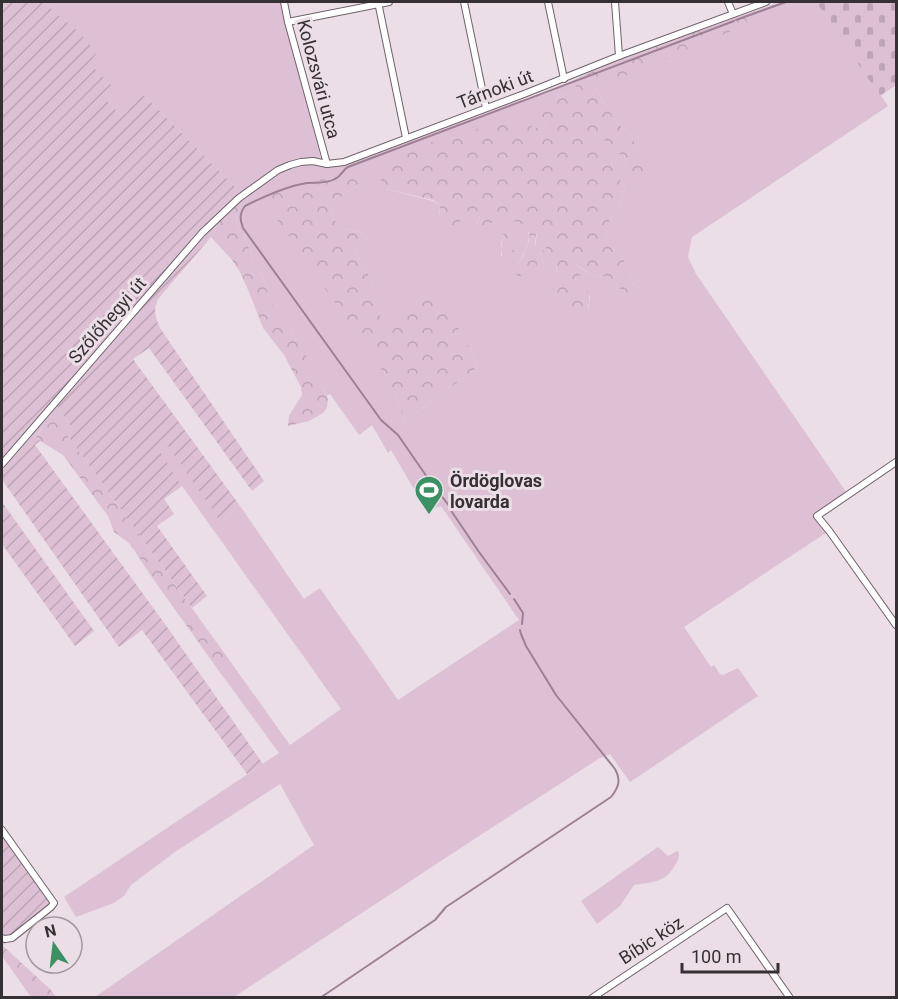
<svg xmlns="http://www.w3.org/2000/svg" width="898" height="999" font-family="Roboto,sans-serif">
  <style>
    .green { fill: #ddc0d3; fill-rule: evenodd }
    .forest { fill: url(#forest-crowns) }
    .cemetery { fill: url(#cemetery-stones) }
    .garden { fill: url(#garden-furrows) }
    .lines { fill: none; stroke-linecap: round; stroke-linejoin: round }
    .stream { stroke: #9e8095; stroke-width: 2 }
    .street-casing { stroke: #6e636a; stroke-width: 8 }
    .street { stroke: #fff; stroke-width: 6 }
    .labels { text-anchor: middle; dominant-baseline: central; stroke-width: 6; stroke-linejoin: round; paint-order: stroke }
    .street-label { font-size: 18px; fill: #353033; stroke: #ebdee6 }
    .poi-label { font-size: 18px; font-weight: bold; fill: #353033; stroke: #ebdee6; text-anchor: start }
  </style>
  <defs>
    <pattern id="forest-crowns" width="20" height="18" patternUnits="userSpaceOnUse" patternTransform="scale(1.5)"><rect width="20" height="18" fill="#ddc0d3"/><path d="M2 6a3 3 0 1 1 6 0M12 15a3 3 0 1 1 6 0" fill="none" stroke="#bea5b6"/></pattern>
    <pattern id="cemetery-stones" width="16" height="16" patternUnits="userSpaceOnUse" patternTransform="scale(1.5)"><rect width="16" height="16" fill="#ddc0d3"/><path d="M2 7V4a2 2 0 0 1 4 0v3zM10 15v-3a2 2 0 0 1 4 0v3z" fill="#bea5b6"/></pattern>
    <pattern id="garden-furrows" width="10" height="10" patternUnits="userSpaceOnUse" patternTransform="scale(1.5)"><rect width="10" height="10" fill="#ddc0d3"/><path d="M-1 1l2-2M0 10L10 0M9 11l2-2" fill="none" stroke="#bea5b6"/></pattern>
  </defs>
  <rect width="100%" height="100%" fill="#ebdee6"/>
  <g class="green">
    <path d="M 43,2 L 283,2 L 322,164 L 339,163 L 501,105 L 548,93 L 584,75 L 578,81 L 573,91 L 551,102 L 542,118 L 546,125 L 543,129 L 533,127 L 525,121 L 511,121 L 483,128 L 386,189 L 433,201 L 440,205 L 439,212 L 439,228 L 460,222 L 460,217 L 466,210 L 480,211 L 480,216 L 477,223 L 492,222 L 499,224 L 504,236 L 501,243 L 501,257 L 512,247 L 512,241 L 517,232 C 513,229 508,226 507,220 C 512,221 517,221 521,223 C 538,232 523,256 516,266 L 537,261 C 535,248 535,238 539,226 L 549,241 L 546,248 L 540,254 L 545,266 L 557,256 L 556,280 L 567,303 L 588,311 L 590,297 L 577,272 L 576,265 L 593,276 L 610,277 L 622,291 L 639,288 L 632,282 L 623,258 L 608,244 L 605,236 L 609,229 L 609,221 L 620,204 L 625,187 L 613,170 L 611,160 L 591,136 L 595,133 L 617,150 L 629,171 L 641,157 L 635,143 L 627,131 L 617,123 L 591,82 L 741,28 L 747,20 L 743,15 L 779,2 L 816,2 L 888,106 L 692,237 L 688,257 L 696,274 L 847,493 L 819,515 L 829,531 L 684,627 L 711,667 L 714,665 L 720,674 L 723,675 L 738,668 L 758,696 L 630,782 L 610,754 L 600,758 L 476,838 L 234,997 L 95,997 L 314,845 L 280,784 L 175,852 L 131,885 L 124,896 L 114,903 L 76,917 L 64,897 L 279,753 L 219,671 L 230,661 L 290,745 L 341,709 L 182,486 L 157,449 L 166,442 L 220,521 L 240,506 L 304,599 L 320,588 L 398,700 L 519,620 L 441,506 L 430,510 L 418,496 L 391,450 L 388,453 L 372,425 L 359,435 L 330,394 L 327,396 L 291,331 L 270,302 L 263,276 L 255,268 L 247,241 L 236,225 L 237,213 L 241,206 L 248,202 L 246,198 L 143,94 L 122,116 L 107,101 L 116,91 L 90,64 L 80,33 ZM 319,182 L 365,183 C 349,189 339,195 331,210 L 334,220 L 344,229 L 360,232 L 367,238 L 354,249 C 359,259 366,268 370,279 C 376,296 377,314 386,329 L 433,293 L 440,298 L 472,352 L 478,367 L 405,421 L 390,382 L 282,187 L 293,207 L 297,207 Z"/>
    <path d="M 658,847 L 668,856 L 677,851 L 679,853 C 679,859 677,862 674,867 C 664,883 651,882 634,885 L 620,906 L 597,924 L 581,901 Z"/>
  </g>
  <g class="forest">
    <path d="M 743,15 L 747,20 L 746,24 L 741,28 L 709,40 L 608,83 L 591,82 L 617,123 L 627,131 L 635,143 L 641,157 L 650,172 L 647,179 L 640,181 L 629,171 L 617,150 L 595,133 L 592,136 L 611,160 L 613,170 L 625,187 L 620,204 L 609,221 L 609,229 L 605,236 L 608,244 L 623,258 L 632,282 L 639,288 L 640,292 L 637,297 L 630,298 L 622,291 L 610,277 L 593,276 L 577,265 C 577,276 587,284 589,295 C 590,300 588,306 588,311 L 579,313 C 574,306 565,304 560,297 C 552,286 558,270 557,257 L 550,265 L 545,266 L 540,254 L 546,248 L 549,241 L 543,239 L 540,227 C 531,242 538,248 537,262 C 537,265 536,269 535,272 L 525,276 L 517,276 L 516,266 L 523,256 L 529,241 L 529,233 L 525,226 L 519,222 L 507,221 L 511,227 L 517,232 L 518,237 L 512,241 L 512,247 L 516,256 L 514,261 L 509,264 C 499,259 500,245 504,236 L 499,225 L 493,222 L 486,227 L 479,227 L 477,224 L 480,216 L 480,211 L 466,211 L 461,217 L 459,231 L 453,231 L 438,228 L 440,205 L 433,200 L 386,189 L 382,185 L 381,177 L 381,168 L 386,161 L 395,156 L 453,134 L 511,121 L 525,121 L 533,127 L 543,129 L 546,125 L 538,114 L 541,109 L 551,102 L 573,91 L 578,81 L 584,75 L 622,58 Z"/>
    <path d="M 334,172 L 361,176 L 365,183 C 349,189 339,195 331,211 L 334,220 L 344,229 L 360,232 L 367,238 L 354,249 C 359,259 366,268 370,279 C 376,295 377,313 386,328 L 433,293 L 440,297 L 472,352 L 478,367 L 405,421 L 390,382 L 267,205 L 264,187 L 282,187 L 293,207 L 297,207 C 299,192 301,182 319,182 L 322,177 Z"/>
    <path d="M 246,198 L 249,202 L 241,206 L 237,213 L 236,225 L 247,241 L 255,268 L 263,276 L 270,302 L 281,315 L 308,359 L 328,399 L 327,408 L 323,413 L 309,421 L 288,426 L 289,416 L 302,395 L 301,387 L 284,355 L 263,328 L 249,292 L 240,272 L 232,260 L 211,237 C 219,218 228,209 246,198 Z"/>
    <path d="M 56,405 L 73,429 L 68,436 L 230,661 L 219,671 L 151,576 L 130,544 L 114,532 L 108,516 L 63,455 L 40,441 L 36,436 L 42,429 L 39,424 Z"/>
    <path d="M 2,945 L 51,990 L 56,997 L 31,997 L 2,956 Z"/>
  </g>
  <path class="cemetery" d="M 816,2 L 896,2 L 896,85 L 880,96 Z"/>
  <g class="garden">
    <path d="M 2,2 L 43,2 L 80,33 L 96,53 L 90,64 L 117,91 L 107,101 L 122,116 L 143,94 L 246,198 L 231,207 L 217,223 L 211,237 L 158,299 C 153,310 155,317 160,328 L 264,481 L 252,491 L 149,348 L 133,359 L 240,506 L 220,521 L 166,443 L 158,449 L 182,486 L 164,499 L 174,514 L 157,526 L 207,596 L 192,608 L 68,436 L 73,429 L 56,405 L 40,424 L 42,428 L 36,436 L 40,441 L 35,445 L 167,627 L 263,764 L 247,774 L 142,630 L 119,647 L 3,481 L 2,481 Z"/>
    <path d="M 2,502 L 94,631 L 75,646 L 2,544 Z"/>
    <path d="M 2,829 L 55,908 L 2,946 Z"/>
  </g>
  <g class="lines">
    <g class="stream">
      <path d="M 736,20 L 786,2"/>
      <path d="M 510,594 L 479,552 L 452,512 L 450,507 L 427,477 L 398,435 L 381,420 L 243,228 C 240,220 239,214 245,206 C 263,197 287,186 307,183 C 317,182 326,184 335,179 C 342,176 342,170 348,167 L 734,21"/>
      <path d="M 514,599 L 523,613 L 522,624"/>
      <path d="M 320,998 L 435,920 L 446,907 L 611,797 C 619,787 621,780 615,769 L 556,695 L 526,646 L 521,634 L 520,630"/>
    </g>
    <g class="street-casing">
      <g id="street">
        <path d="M 284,2 L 288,22 L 327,164"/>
        <path d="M 378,2 L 406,138"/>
        <path d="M 464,2 L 486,108"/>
        <path d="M 548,2 L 564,79"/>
        <path d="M 615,2 L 619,56"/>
        <path d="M 728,2 L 733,14"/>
        <path d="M 288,22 L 389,2"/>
        <path d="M 896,462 L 817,516 L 830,532 L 896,625"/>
        <path d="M 2,464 L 202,233 L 239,198 L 278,170 L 290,165 L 301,162 L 313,161 L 327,164 L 344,162 L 524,94 L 619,56 L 766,2"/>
        <path d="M 2,830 L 54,903 L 51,907 L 12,938 L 5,939 L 2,938"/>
        <path d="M 592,998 L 727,908 L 790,998"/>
      </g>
    </g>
    <use href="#street" class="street"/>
  </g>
  <defs>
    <g id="stadium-pin" transform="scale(1.5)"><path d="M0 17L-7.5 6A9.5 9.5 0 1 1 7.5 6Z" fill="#3b9064" stroke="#ebdee6"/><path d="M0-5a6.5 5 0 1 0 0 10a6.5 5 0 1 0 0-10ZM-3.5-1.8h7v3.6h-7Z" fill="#fff"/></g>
  </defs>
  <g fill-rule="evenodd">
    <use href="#stadium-pin" x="429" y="490"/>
  </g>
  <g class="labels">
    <g class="street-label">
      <text transform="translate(319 79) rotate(75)">Kolozsvári utca</text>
      <text transform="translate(495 89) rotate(-21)">Tárnoki út</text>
      <text transform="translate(107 320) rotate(-49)">Szőlőhegyi út</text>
      <text transform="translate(651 940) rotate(-33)">Bíbic köz</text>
    </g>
    <g class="poi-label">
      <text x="450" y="480">Ördöglovas<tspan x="450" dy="21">lovarda</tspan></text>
    </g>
  </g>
  <rect width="898" height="999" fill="none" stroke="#353033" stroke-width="6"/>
  <g transform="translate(54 945) rotate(346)"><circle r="28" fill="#ebdee6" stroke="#a2989e" stroke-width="1.5"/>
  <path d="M0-4.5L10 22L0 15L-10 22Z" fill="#3b9064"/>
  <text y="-9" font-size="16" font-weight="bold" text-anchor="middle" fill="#353033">N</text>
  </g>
  <path d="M682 963v9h96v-9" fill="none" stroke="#353033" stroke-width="3"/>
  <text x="691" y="963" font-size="18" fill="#353033" stroke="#ebdee6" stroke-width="4.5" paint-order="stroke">100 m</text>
</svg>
